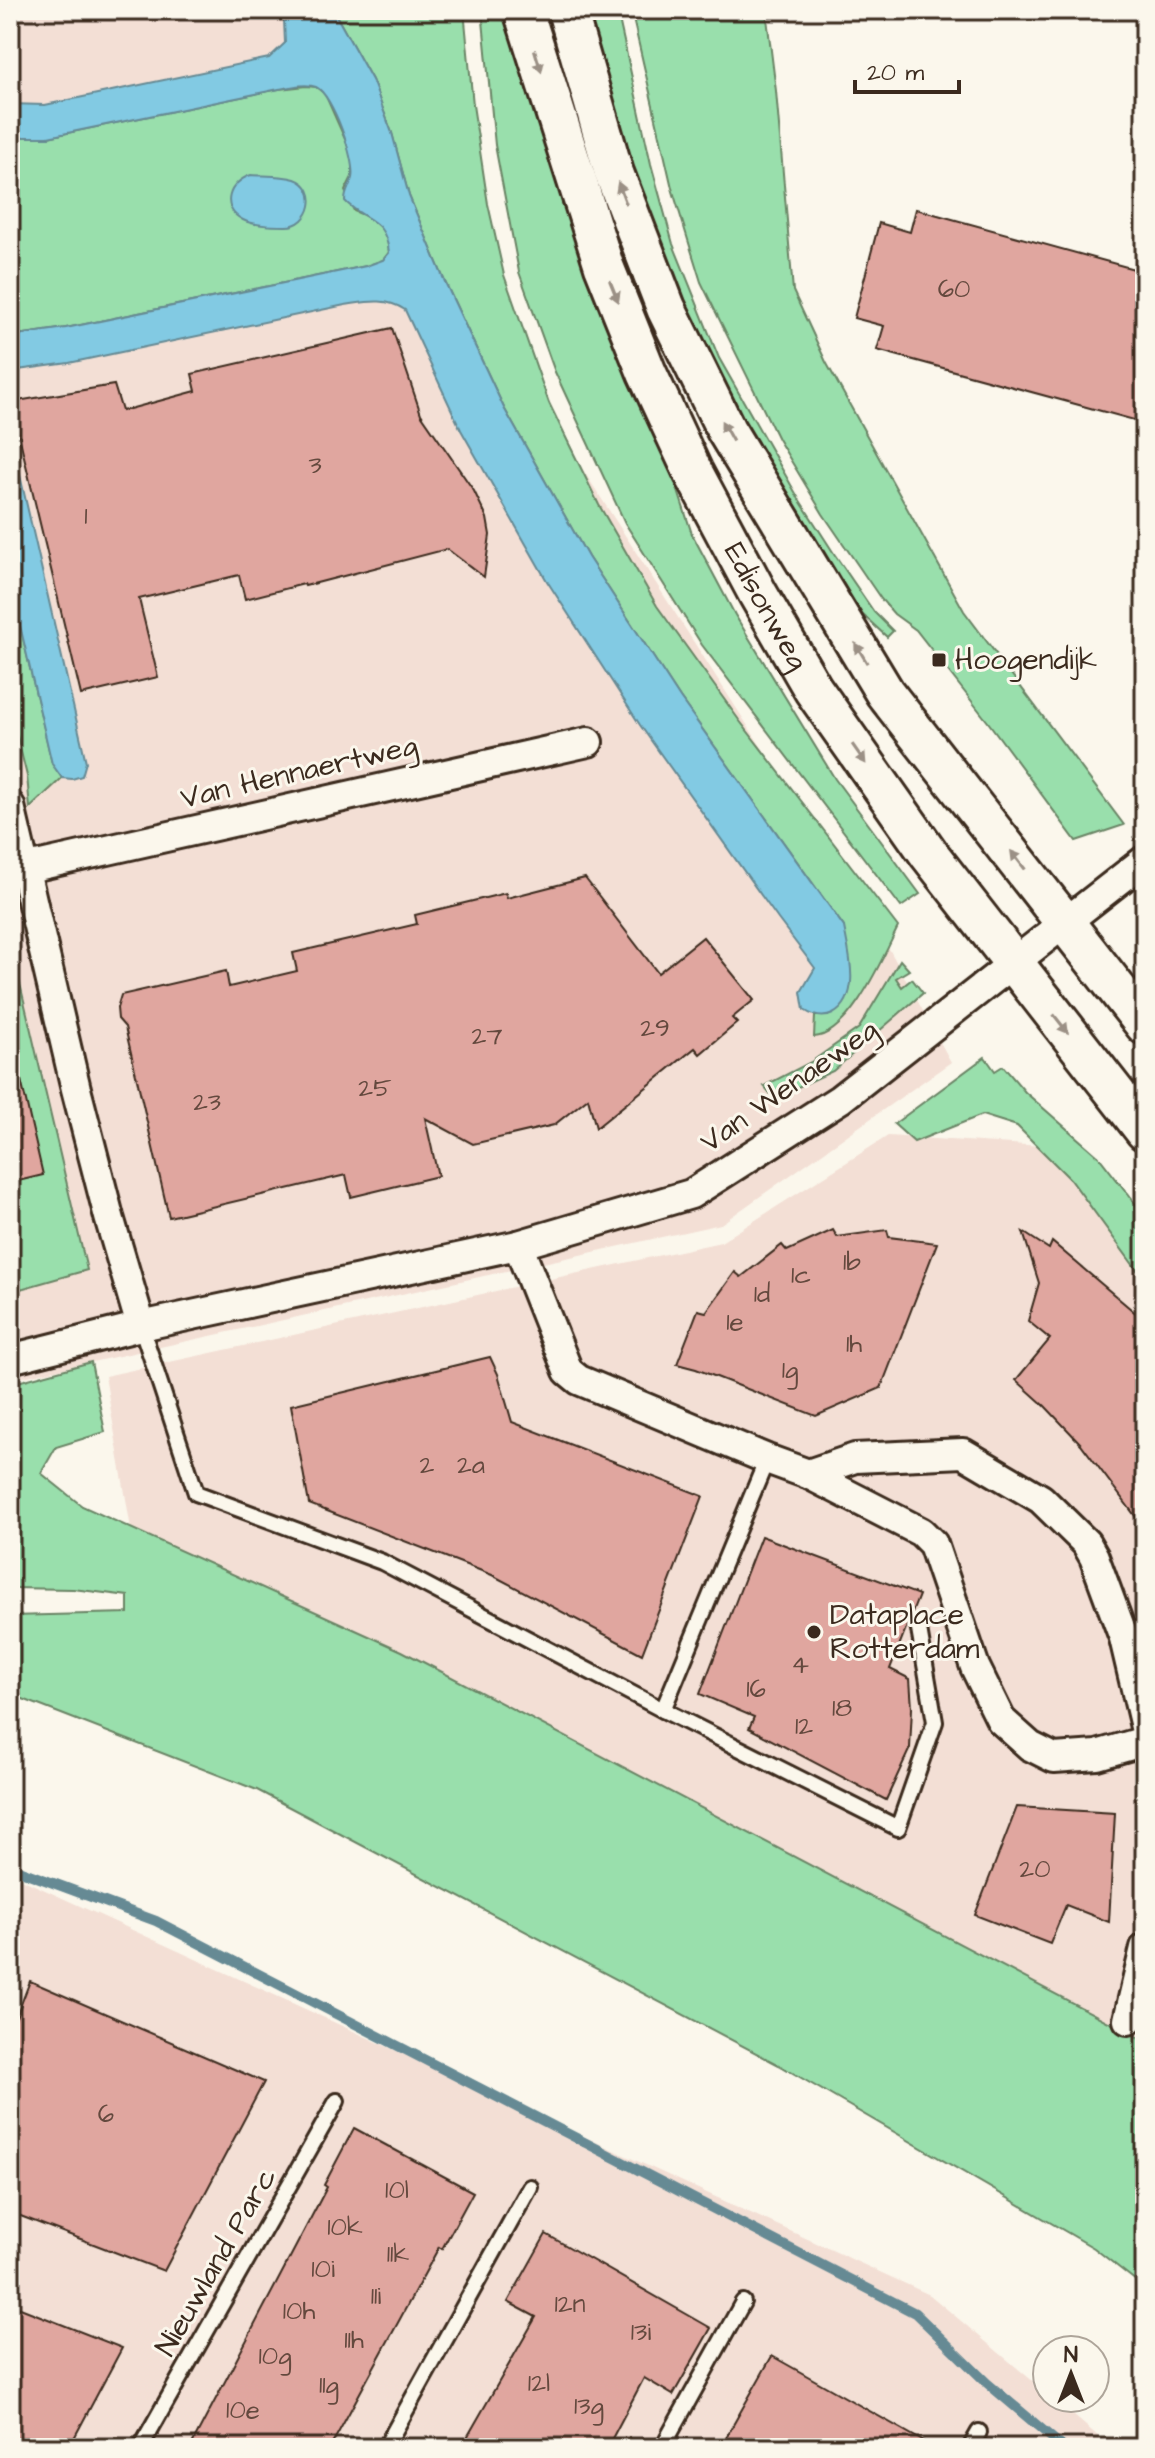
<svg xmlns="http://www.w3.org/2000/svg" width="1155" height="2458" font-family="'Architects Daughter',sans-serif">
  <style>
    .built { fill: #f3dfd5 }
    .green { fill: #99dfac; stroke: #6a8465; stroke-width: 2 }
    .water { fill: #82cae3; stroke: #668a94; stroke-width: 2 }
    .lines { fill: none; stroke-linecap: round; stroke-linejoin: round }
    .stream { stroke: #668a94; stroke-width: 10 }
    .building { fill: #e0a69f; stroke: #3b2a1e; stroke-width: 2 }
    .lane-casing { stroke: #3b2a1e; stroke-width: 20 }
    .street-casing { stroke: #3b2a1e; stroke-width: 34 }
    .secondary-casing { stroke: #3b2a1e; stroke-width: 44 }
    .lane { stroke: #fbf7ec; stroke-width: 14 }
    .street { stroke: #fbf7ec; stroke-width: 28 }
    .secondary { stroke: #fbf7ec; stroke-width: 38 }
    .oneway { fill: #9b9085 }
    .poi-dot { fill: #3b2a1e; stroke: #fbf7ec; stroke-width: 3 }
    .labels { text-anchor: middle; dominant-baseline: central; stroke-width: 6; stroke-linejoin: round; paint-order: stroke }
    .number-label { font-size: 26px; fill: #64493e }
    .street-label { font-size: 30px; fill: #3b2a1e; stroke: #fbf7ec }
    .poi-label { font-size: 30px; fill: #3b2a1e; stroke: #fbf7ec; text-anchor: start }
  </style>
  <rect width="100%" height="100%" fill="#fbf7ec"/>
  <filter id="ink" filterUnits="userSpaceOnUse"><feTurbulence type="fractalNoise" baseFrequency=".0125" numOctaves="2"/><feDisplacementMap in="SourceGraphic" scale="16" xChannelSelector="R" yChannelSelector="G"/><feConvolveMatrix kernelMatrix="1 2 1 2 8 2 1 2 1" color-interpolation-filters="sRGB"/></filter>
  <g filter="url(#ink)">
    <g class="built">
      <path d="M 10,10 L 420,10 L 518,369 L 876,925 L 951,1062 L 721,1224 L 10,1380 Z"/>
      <path d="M 888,1136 L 1072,1148 L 1145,1248 L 1145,2147 L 151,1646 L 105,1376 L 721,1242 Z"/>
      <path d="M 10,1874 L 930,2295 L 1047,2393 L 1047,2398 L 1053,2398 L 1112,2448 L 10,2448 Z"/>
    </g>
    <g class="green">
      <path d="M 333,10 L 464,10 L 473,105 L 488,204 L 504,275 L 549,403 L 599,505 L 657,606 L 739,720 L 898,927 C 883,957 850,1035 814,1037 L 815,1016 L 828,1016 L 844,927 L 680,698 L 588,557 L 504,408 L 445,282 L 409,196 L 392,133 L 372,80 Z"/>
      <path d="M 482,10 L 509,10 L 530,96 L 575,230 L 646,392 L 692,534 L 735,615 L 835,779 L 920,894 L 901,907 L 702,645 L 625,523 L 555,372 L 519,272 L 495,145 Z"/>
      <path d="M 588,10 L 617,10 L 651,164 L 673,244 L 719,358 L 799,499 L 835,555 L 874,612 L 893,631 L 887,637 L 863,615 L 799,522 L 732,403 L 686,311 L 631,171 Z"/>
      <path d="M 631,10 L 766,10 L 776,91 L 793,291 L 826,362 L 964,611 L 1124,825 L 1076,841 L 988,722 L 916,630 L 894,614 L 881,599 L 823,514 L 778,439 L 701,282 L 672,188 Z"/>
      <path d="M 306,86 L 316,87 L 325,94 L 352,155 L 352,177 L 345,191 L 354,211 C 377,220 387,228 389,252 L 383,260 L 366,266 L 66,328 L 10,336 L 10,137 L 48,137 L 279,89 Z"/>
      <path d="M 10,582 L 52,763 L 62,778 L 30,808 L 27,776 L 10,708 Z"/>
      <path d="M 10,941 L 87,1270 L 10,1292 Z"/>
      <path d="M 900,960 L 909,970 L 896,978 L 902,987 L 912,979 L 923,993 L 833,1071 L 774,1098 L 764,1086 L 811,1062 L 859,1028 Z"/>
      <path d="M 985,1057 L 995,1071 L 1003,1066 L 1025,1092 L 1099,1157 L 1145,1216 L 1145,1281 L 1071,1180 L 1017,1126 L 982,1115 L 914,1142 L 894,1124 Z"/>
      <path d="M 91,1362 L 105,1432 L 56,1447 L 41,1473 L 82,1506 L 402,1651 L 1145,2041 L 1145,2288 L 1094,2248 L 779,2065 L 257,1790 L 10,1694 L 10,1616 L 128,1613 L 128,1596 L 73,1589 L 10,1588 L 10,1384 Z"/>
    </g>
    <g class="water">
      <path d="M 278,10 L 333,10 L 372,80 L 392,133 L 409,196 L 445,282 L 504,408 L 588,557 L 680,698 L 844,927 C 849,953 862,998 833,1014 C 823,1019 813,1016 804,1010 L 801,992 L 815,968 L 778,919 L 640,725 L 547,581 L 461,430 L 405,310 C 385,297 367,302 345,305 L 69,363 L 10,371 L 10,336 L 66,328 L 366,266 L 383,260 L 389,253 C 386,218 365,222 345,201 C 345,191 350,187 352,178 C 356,161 332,94 316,87 C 306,83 290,87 279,89 L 48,137 L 10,137 L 10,104 L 45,105 L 269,58 L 285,43 L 284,20 Z"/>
      <path d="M 251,175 C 264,176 282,175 295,179 C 321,188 312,226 286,226 C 274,226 254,226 243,220 C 219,208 229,182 251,175 Z"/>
      <path d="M 10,432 L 86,762 L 82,776 L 72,779 L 62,778 L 52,764 L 10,582 Z"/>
    </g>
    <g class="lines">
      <path class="stream" d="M 10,1867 L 156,1921 L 915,2313 L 987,2383 L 1064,2448"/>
    </g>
    <g class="building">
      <path d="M 916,209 L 1145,272 L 1145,423 L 877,350 L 884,326 L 854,318 L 879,223 L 910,232 Z"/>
      <path d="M 392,328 L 421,414 L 474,491 L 487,518 L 490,535 L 484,577 L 447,549 L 305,586 L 304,584 L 245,599 L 239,575 L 139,599 L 158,677 L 81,695 L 11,402 L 114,385 L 122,411 L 196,391 L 192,374 Z"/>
      <path d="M 585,878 L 658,973 L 703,937 L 754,1000 L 732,1018 L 737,1023 L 700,1054 L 695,1048 L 596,1128 L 588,1098 L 554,1125 L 473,1144 L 425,1118 L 438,1176 L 351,1197 L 346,1175 L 169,1217 L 125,1027 L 118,1019 L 117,1008 L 121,995 L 226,971 L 229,987 L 297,971 L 293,953 L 417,924 L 415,915 L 506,893 L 507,898 Z"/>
      <path d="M 21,1080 L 43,1175 L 10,1183 L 10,1081 Z"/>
      <path d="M 833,1230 L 837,1237 L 887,1230 L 889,1237 L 937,1243 L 881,1388 L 816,1416 L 696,1369 L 677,1364 L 698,1310 L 706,1312 L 735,1272 L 741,1277 L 782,1245 L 787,1251 Z"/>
      <path d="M 1023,1232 L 1049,1249 L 1052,1242 L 1145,1321 L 1145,1529 L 1081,1444 L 1045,1406 L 1016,1380 L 1050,1339 L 1028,1321 L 1039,1283 Z"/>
      <path d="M 490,1357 L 498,1374 L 512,1422 L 703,1496 L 642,1654 L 492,1575 L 309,1504 L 291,1405 Z"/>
      <path d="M 761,1536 L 919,1595 L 890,1669 L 910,1679 L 912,1708 L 910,1748 L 886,1800 L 749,1728 L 754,1717 L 700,1694 Z"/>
      <path d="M 1017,1807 L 1115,1813 L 1109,1922 L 1066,1905 L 1050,1944 L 975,1915 Z"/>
      <path d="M 30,1981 L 264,2082 L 164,2271 L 10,2212 L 10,2033 Z"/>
      <path d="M 354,2128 L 473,2192 L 442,2249 L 439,2247 L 330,2448 L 190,2448 L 327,2187 L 324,2185 Z"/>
      <path d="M 546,2234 L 711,2328 L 673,2395 L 644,2378 L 607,2448 L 461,2448 L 536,2317 L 508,2302 Z"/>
      <path d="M 10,2304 L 122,2348 L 72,2442 L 64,2439 L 60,2448 L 10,2448 Z"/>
      <path d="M 772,2356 L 935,2448 L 720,2448 Z"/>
    </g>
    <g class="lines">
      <g class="lane-casing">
        <g id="lane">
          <path d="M 141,1326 L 196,1493 L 382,1562 L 663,1710 L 898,1828 L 935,1722 L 918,1624"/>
          <path d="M 663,1710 L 767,1459"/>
          <path d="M 140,2448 L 337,2101"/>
          <path d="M 385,2448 L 530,2187"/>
          <path d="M 662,2448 L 743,2302"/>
          <path d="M 970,2448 L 979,2432"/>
        </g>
      </g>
      <g class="street-casing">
        <g id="street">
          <path d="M 10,806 L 76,1089 L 109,1217 L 141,1326"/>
          <path d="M 10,872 L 588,742"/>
          <path d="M 518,1245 L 568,1371 L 579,1380 L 767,1459 L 808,1474 L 921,1532 L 933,1544 L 975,1667 L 1001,1720 L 1030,1746 L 1054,1758 L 1097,1755 L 1145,1741"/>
          <path d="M 10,1359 L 141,1326 L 518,1245 L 691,1194 L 840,1099 L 1145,860"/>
          <path d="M 808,1474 L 855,1458 L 963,1453 L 1041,1499 L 1086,1543 L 1094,1557 L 1124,1638 L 1145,1727"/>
          <path d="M 1128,2020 L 1145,1948"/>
        </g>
      </g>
      <g class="secondary-casing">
        <g id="secondary">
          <path id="s1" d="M 523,10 L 604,266 L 647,373 L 693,472 L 758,594 L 813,689 L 929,854 L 1145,1131"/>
          <path d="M 567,10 L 614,173 L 666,308 L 726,430 L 885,693 L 1145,1025"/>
        </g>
      </g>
      <use href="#lane" class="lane"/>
      <use href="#street" class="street"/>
      <use href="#secondary" class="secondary"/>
    </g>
    <defs><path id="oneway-solid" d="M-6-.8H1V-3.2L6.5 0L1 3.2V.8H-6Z" transform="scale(2)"/></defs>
    <g class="oneway">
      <use href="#oneway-solid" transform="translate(538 61) rotate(73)"/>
      <use href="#oneway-solid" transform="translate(622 193) rotate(-111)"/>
      <use href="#oneway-solid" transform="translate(614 291) rotate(68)"/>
      <use href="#oneway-solid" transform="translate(727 431) rotate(-119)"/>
      <use href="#oneway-solid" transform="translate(861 653) rotate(-121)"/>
      <use href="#oneway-solid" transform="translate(859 754) rotate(55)"/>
      <use href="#oneway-solid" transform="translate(1018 860) rotate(-128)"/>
      <use href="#oneway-solid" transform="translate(1061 1024) rotate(52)"/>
    </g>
  </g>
  <g class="poi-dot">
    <rect x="931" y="652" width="16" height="16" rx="4"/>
    <circle cx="814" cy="1632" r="8"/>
  </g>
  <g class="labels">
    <g class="number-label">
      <text x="954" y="289">60</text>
      <text x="315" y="465">3</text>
      <text x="86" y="516">1</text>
      <text x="655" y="1028">29</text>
      <text x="487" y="1036">27</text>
      <text x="375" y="1088">25</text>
      <text x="207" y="1102">23</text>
      <text x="852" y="1262">1b</text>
      <text x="801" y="1275">1c</text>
      <text x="762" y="1294">1d</text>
      <text x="735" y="1322">1e</text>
      <text x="854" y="1344">1h</text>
      <text x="790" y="1370">1g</text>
      <text x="427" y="1465">2</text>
      <text x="471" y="1465">2a</text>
      <text x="800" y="1665">4</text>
      <text x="756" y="1689">16</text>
      <text x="842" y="1708">18</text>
      <text x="804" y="1726">12</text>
      <text x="1035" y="1869">20</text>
      <text x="106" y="2114">6</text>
      <text x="397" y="2190">10l</text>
      <text x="345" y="2227">10k</text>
      <text x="398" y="2254">11k</text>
      <text x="323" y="2269">10i</text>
      <text x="376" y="2296">11i</text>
      <text x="570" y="2304">12n</text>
      <text x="299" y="2311">10h</text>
      <text x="641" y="2332">13i</text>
      <text x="354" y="2340">11h</text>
      <text x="275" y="2356">10g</text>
      <text x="539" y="2383">12l</text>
      <text x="329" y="2385">11g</text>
      <text x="589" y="2406">13g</text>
      <text x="243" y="2410">10e</text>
    </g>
    <g class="street-label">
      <text stroke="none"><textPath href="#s1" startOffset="646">Edisonweg</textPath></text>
      <text transform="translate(299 772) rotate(-13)">Van Hennaertweg</text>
      <text transform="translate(789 1086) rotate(-35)">Van Wenaeweg</text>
      <text transform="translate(216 2262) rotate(-60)">Nieuwland Parc</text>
    </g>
    <g class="poi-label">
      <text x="955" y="660">Hoogendijk</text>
      <text x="830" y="1615">Dataplace<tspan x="830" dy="34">Rotterdam</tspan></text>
    </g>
  </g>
  <rect width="1155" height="2458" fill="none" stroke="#fbf7ec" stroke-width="40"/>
  <rect x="20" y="20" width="1115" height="2418" fill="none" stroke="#3b2a1e" stroke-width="3" filter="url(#ink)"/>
  <g transform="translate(1071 2374)"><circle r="38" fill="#fbf7ec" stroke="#aea59a" stroke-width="2"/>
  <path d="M0-6L14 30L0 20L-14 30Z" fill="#3b2a1e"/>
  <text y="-12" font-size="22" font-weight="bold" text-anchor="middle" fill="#3b2a1e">N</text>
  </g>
  <path d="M855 80v12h104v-12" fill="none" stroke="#3b2a1e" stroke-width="4"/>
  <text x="867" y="80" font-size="24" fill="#3b2a1e" stroke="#fbf7ec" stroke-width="6" paint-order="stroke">20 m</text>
</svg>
